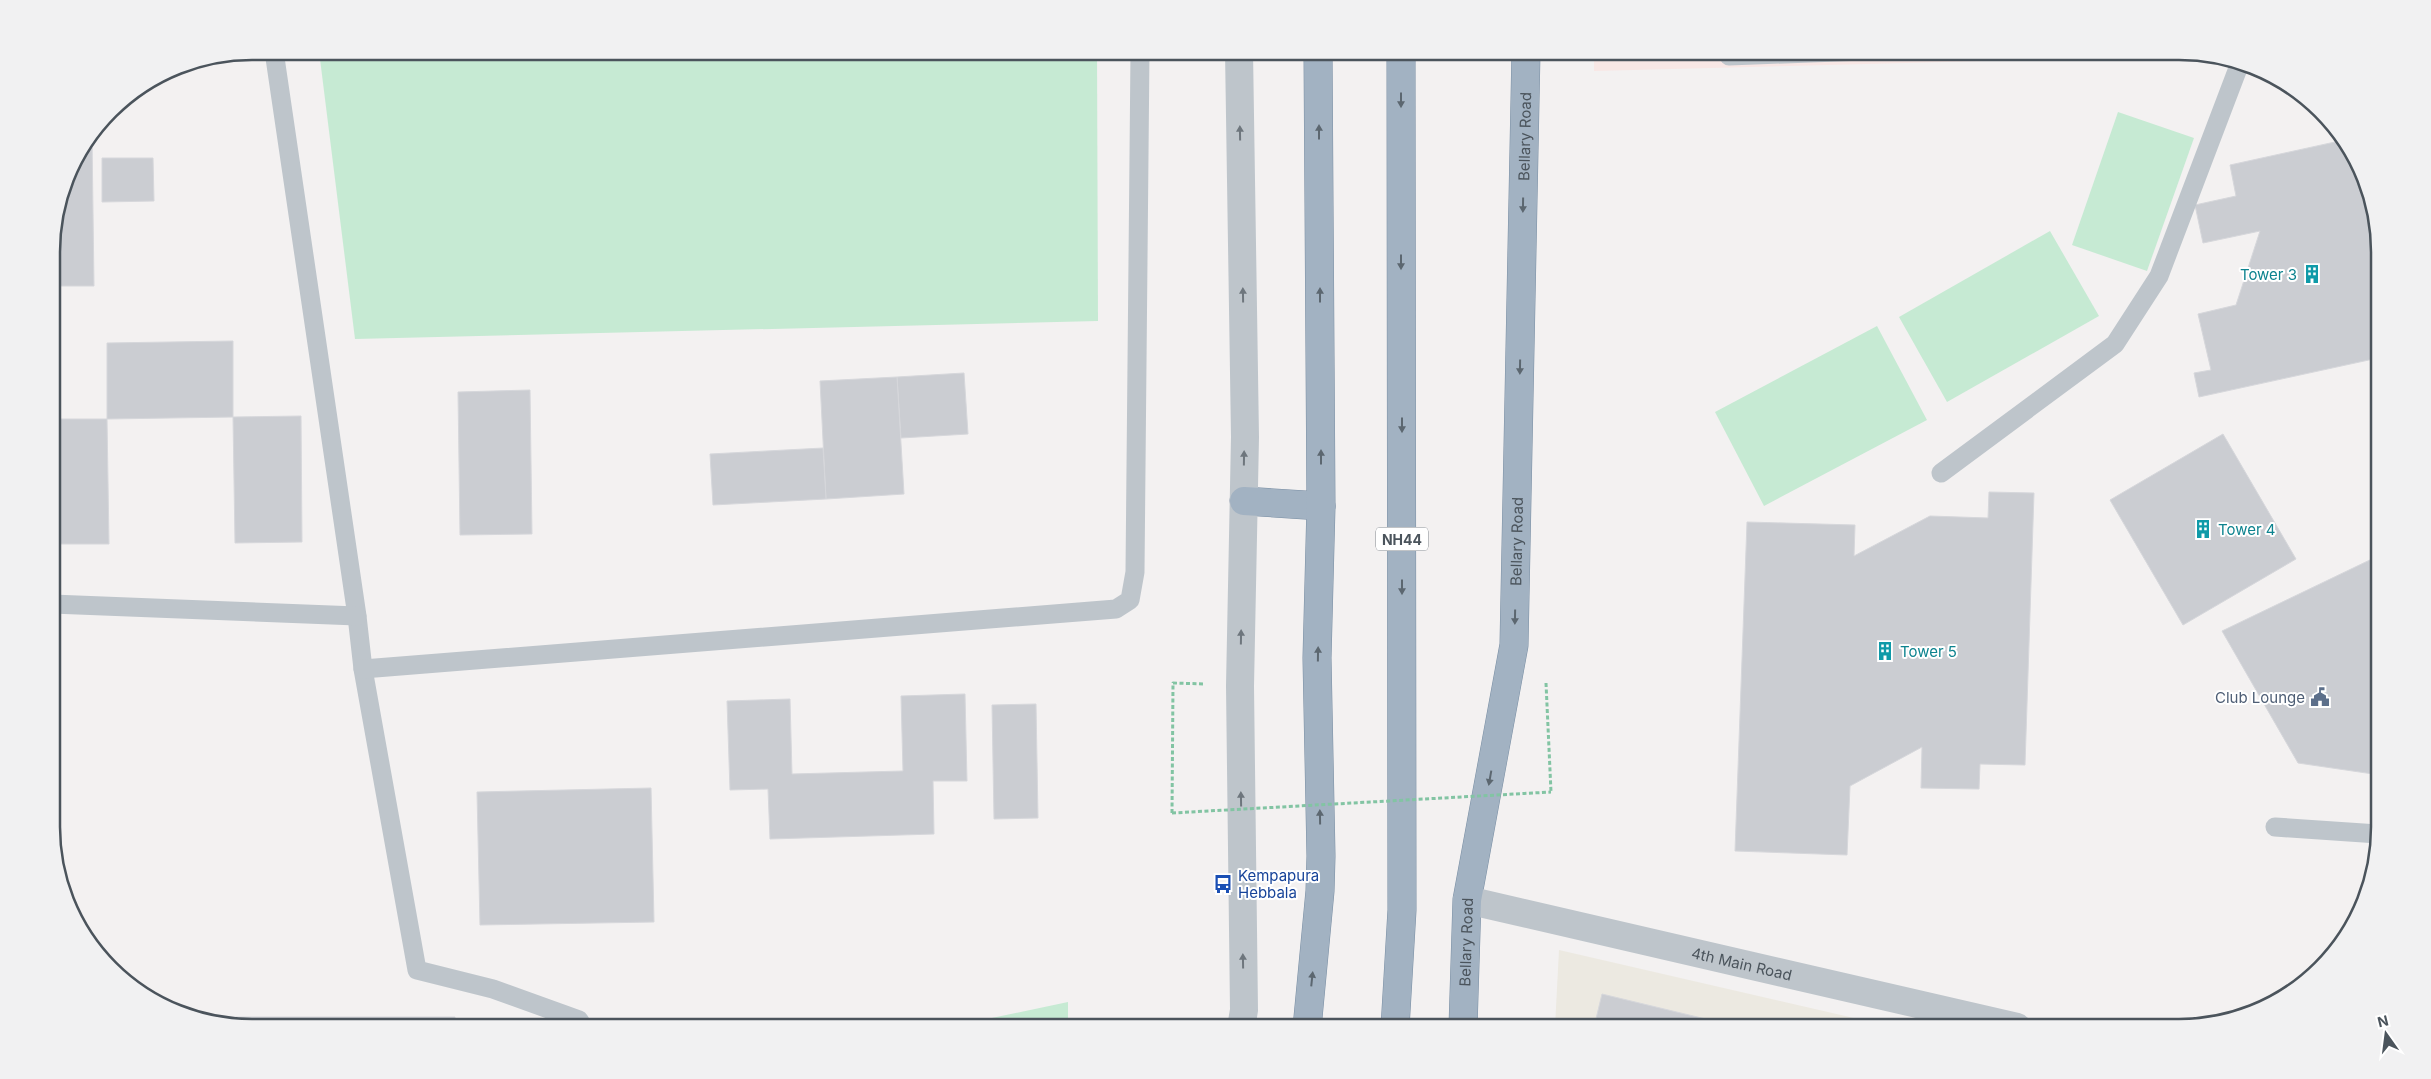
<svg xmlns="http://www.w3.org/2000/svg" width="2431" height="1079" font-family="Inter,sans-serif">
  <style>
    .commercial { fill: #ece9e1 }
    .medical { fill: #f8e7e5 }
    .green { fill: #c6ead3 }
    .building { fill: #cbcdd2; stroke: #d6d7db }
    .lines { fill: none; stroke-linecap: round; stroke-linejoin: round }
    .trunk-casing { stroke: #7a8fa4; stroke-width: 29 }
    .path { stroke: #82c4a3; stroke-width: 3; stroke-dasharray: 4 2.5; stroke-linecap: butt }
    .service { stroke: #bec5cb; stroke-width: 19 }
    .tertiary { stroke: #bec5cb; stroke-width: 28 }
    .trunk { stroke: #a2b2c2; stroke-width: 28 }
    .path-bridge { stroke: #82c4a3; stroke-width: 3; stroke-dasharray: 4 2.5; stroke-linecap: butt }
    .oneway { fill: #5c6770 }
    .oneway2 { fill: #6e767d }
    .labels { text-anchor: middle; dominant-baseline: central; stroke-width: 4; stroke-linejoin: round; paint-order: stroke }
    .shield { fill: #fff; stroke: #81878d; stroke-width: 1 }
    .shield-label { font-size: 14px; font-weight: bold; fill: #4b545c }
    .street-label { font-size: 15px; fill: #4b545c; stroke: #fff }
    .culture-label { font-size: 15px; fill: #0d838f; stroke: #fff; text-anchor: start }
    .service-label { font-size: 15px; fill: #4e5e75; stroke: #fff; text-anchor: end }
    .transit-label { font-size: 15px; fill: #164399; stroke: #fff; text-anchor: start }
    .rim { fill: none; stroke: #4b545c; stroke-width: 2.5 }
  </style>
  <rect width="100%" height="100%" fill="#f3f1f1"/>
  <path class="commercial" d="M 1559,950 L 1893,1027 L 1555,1027 Z"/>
  <path class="medical" d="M 1594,51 L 2104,51 L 2104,58 L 1594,71 Z"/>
  <g class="green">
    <path d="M 319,51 L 1097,51 L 1098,321 L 355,339 Z"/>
    <path d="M 2118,112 L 2194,138 L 2147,271 L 2072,245 Z"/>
    <path d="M 2050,231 L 2099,316 L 1947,402 L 1899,317 Z"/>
    <path d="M 1877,326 L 1927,420 L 1764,506 L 1715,412 Z"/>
    <path d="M 1068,1002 L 1068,1028 L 944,1028 Z"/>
  </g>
  <g class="building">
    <path d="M 92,137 L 94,286 L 52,286 L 52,238 L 72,163 Z"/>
    <path d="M 2344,140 L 2364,175 L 2378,226 L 2378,358 L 2199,397 L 2194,373 L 2211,370 L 2198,314 L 2236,305 L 2260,231 L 2203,243 L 2195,205 L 2236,196 L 2230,165 Z"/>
    <path d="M 102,158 L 153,158 L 154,201 L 102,202 Z"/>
    <path d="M 233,341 L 233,417 L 107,419 L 107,343 Z"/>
    <path d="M 964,373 L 968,434 L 901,438 L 897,377 Z"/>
    <path d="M 897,377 L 904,494 L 826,499 L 820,381 Z"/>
    <path d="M 530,390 L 532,534 L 460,535 L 458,392 Z"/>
    <path d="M 301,416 L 302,542 L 235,543 L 233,417 Z"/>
    <path d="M 52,419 L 107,419 L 109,544 L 52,544 Z"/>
    <path d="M 2223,434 L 2296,559 L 2183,625 L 2110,500 Z"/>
    <path d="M 823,448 L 826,499 L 713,505 L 710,454 Z"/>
    <path d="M 1989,492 L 2034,493 L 2025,765 L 1980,764 L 1979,789 L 1921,788 L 1922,747 L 1850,786 L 1847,855 L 1735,851 L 1747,522 L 1855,525 L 1854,556 L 1930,516 L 1988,518 Z"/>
    <path d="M 2374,558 L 2379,579 L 2380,775 L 2298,763 L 2222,631 Z"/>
    <path d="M 965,694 L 967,781 L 933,781 L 934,834 L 770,839 L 768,789 L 730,790 L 727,701 L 790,699 L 792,774 L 903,771 L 901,696 Z"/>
    <path d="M 1036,704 L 1038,818 L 994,819 L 992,705 Z"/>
    <path d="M 651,788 L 654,922 L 480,925 L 477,792 Z"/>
    <path d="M 1602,994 L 1739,1027 L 1594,1027 Z"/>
    <path d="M 199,1017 L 455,1017 L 455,1028 L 252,1028 Z"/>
  </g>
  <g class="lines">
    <g class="trunk-casing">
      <g id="trunk">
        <path d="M 1244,501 L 1321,506"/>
        <path id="s2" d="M 1463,1027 L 1467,900 L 1514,645 L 1526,51"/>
        <path d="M 1307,1028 L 1320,891 L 1321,856 L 1317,658 L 1321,506 L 1318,51"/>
        <path d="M 1395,1028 L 1402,910 L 1401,51"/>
      </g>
    </g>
    <g class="path">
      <path d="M 1546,683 L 1551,792"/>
      <path d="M 1172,813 L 1173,683 L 1205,684"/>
    </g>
    <g class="service">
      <path d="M 274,51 L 357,616 L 363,669 L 417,970 L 493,989 L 579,1020 L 584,1028"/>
      <path d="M 1729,51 L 1729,56 L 1864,51"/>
      <path d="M 1941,473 L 2115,344 L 2159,276 L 2240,63"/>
      <path d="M 52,604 L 357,616"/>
      <path d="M 363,669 L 1116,609 L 1130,600 L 1135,572 L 1140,51"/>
      <path d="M 2275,827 L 2378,834"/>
    </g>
    <g class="tertiary">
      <path d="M 1239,51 L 1245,437 L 1240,686 L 1244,1010 L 1241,1028"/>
      <path id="s1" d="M 1467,900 L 2017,1027"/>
    </g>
    <use href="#trunk" class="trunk"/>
    <path class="path-bridge" d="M 1172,813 L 1551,792"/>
  </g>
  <defs><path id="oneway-solid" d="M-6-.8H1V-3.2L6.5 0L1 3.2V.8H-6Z" transform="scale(1.25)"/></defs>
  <g class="oneway">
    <use href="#oneway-solid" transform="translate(1401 100) rotate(90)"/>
    <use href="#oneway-solid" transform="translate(1319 132) rotate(-90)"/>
    <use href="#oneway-solid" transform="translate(1523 205) rotate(91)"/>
    <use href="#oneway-solid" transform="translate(1401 262) rotate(90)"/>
    <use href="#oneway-solid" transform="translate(1320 295) rotate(-90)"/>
    <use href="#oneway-solid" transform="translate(1520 367) rotate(91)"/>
    <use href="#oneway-solid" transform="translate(1402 425) rotate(90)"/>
    <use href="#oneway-solid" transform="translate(1321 457) rotate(-90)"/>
    <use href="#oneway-solid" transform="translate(1402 587) rotate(90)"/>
    <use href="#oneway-solid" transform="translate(1515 617) rotate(91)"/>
    <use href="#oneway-solid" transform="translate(1318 654) rotate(-89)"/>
    <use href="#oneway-solid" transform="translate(1490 778) rotate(100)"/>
    <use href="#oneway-solid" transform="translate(1320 817) rotate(-91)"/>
    <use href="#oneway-solid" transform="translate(1312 979) rotate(-84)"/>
  </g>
  <g class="oneway2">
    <use href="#oneway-solid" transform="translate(1240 133) rotate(-91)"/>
    <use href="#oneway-solid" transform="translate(1243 295) rotate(-91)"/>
    <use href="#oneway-solid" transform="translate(1244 458) rotate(-89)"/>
    <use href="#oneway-solid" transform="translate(1241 637) rotate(-89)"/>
    <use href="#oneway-solid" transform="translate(1241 799) rotate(-91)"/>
    <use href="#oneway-solid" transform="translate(1243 961) rotate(-91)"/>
  </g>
  <defs>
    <g id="building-bare" transform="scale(1.5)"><path d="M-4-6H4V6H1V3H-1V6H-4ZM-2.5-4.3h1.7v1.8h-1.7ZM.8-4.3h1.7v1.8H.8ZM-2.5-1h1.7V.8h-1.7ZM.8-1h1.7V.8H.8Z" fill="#0f9aa8" stroke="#fff" stroke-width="2.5" paint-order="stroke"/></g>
    <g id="civic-bare" transform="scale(1.5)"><path d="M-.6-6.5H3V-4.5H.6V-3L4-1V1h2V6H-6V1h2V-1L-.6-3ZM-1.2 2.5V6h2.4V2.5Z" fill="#5c6f8a" stroke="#fff" stroke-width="2.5" paint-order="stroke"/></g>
    <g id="bus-bare" transform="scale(1.5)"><path d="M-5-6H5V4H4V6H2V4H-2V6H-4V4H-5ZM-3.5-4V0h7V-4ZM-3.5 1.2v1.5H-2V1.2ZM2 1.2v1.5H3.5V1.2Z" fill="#1a4fb4" stroke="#fff" stroke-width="2.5" paint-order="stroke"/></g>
  </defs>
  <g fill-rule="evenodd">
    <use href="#building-bare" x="2312" y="274"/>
    <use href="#building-bare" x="2203" y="529"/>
    <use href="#building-bare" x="1885" y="651"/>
    <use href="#civic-bare" x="2320" y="697"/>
    <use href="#bus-bare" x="1223" y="884"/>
  </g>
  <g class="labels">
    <rect class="shield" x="1376" y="527.5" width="52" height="23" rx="4"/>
    <g class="shield-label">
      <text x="1402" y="539">NH44</text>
    </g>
    <g class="street-label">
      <text stroke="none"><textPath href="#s2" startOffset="895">Bellary Road</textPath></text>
      <text stroke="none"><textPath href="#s2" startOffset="490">Bellary Road</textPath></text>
      <text stroke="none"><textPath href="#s2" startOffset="85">Bellary Road</textPath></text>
      <text stroke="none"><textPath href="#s1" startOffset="282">4th Main Road</textPath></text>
    </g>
    <g class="culture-label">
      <text x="2297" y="274" text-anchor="end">Tower 3</text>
      <text x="2218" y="529">Tower 4</text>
      <text x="1900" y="651">Tower 5</text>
    </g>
    <g class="service-label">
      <text x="2305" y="697">Club Lounge</text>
    </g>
    <g class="transit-label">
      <text x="1238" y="875">Kempapura<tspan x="1238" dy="17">Hebbala</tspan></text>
    </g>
  </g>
  <path d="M0 0H2431V1079H0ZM252 60H2179A192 192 0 0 1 2371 252V827A192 192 0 0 1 2179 1019H252A192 192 0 0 1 60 827V252A192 192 0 0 1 252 60Z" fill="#f1f1f2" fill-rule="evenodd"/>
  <path class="rim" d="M252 60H2179A192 192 0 0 1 2371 252V827A192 192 0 0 1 2179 1019H252A192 192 0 0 1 60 827V252A192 192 0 0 1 252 60Z"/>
  <g transform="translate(2386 1034) rotate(346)" stroke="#ffffff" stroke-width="4" paint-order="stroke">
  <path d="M0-4L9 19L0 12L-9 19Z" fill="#4b545c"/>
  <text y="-8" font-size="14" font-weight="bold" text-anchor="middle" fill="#4b545c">N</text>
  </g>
</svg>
